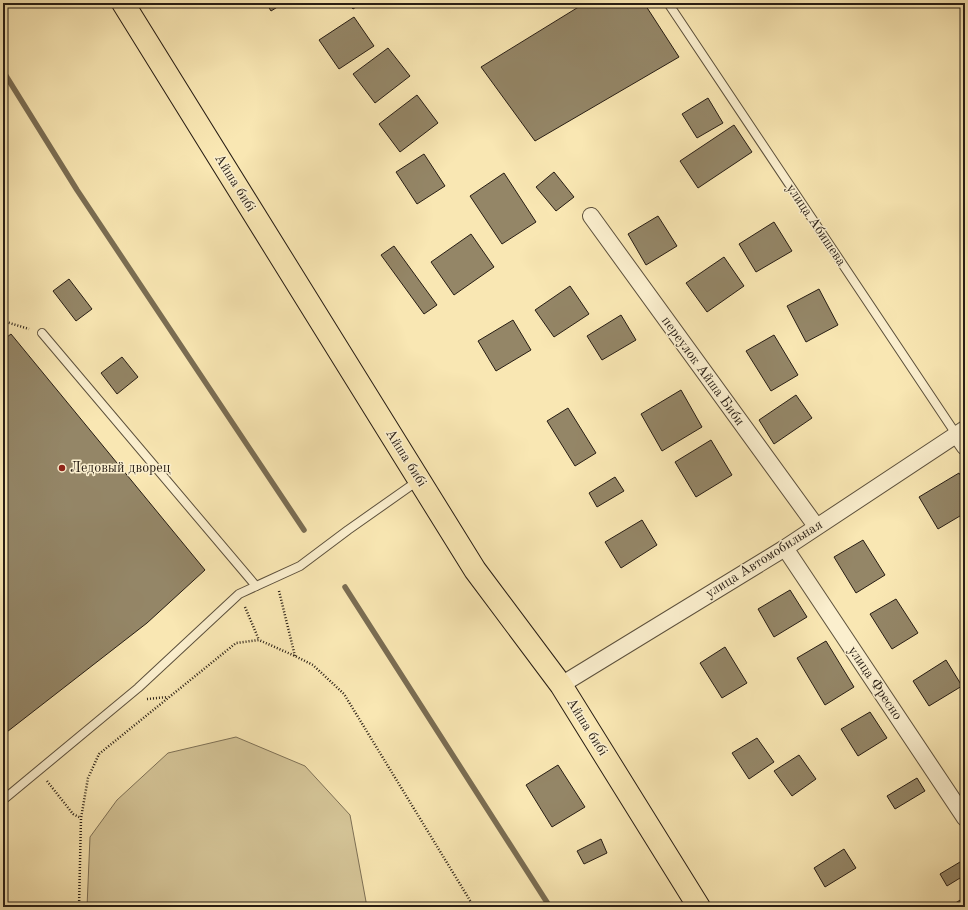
<svg xmlns="http://www.w3.org/2000/svg" width="968" height="910" font-family="'Old Standard TT',serif">
  <style>
    .green { fill: #d5c598; stroke: #7e7156 }
    .lines { fill: none; stroke-linecap: round; stroke-linejoin: round }
    .stream { stroke: #7a6d53; stroke-width: 5.5 }
    .building { fill: #948667; stroke: #271d14 }
    .service-casing { stroke: #5c503c; stroke-width: 10 }
    .minor-casing { stroke: #5c503c; stroke-width: 18 }
    .primary-casing { stroke: #271d14; stroke-width: 24 }
    .path { stroke: #271d14; stroke-width: 2.5; stroke-dasharray: 1 2; stroke-linecap: butt }
    .service { stroke: #fbefce; stroke-width: 8 }
    .minor { stroke: #fbefce; stroke-width: 16 }
    .primary { stroke: #f9e7b3; stroke-width: 22 }
    .poi-dot { fill: #8f2418; stroke: #fbefce; stroke-width: 1.5 }
    .labels { text-anchor: middle; dominant-baseline: central; stroke-width: 3; stroke-linejoin: round; paint-order: stroke }
    .street-label { font-size: 14px; fill: #271d14; stroke: #fbefce }
    .poi-label { font-size: 14px; fill: #271d14; stroke: #fbefce; text-anchor: start }
  </style>
  <rect width="100%" height="100%" fill="#f9e7b3"/>
  <filter id="stains"><feTurbulence type="fractalNoise" baseFrequency=".005" numOctaves="4"/><feColorMatrix values="0 0 0 0 .2 0 0 0 0 .09 0 0 0 0 .02 0 0 0 .5 -.17"/></filter>
  <radialGradient id="worn" r=".72"><stop offset=".6" stop-color="#630" stop-opacity="0"/><stop offset="1" stop-color="#630" stop-opacity=".3"/></radialGradient>
  <path class="green" d="M 236,737 L 305,766 L 350,815 L 367,907 L 87,907 L 90,837 L 117,800 L 168,753 Z"/>
  <g class="lines">
    <g class="stream">
      <path d="M 3,71 L 77,190 L 304,530"/>
      <path d="M 345,587 L 550,907"/>
    </g>
  </g>
  <g class="building">
    <path d="M 266,3 L 284,3 L 271,11 Z"/>
    <path d="M 348,3 L 362,3 L 353,9 Z"/>
    <path d="M 585,3 L 644,3 L 679,57 L 535,141 L 481,67 Z"/>
    <path d="M 354,17 L 374,46 L 339,69 L 319,40 Z"/>
    <path d="M 388,48 L 410,76 L 375,103 L 353,74 Z"/>
    <path d="M 417,95 L 438,123 L 400,152 L 379,124 Z"/>
    <path d="M 708,98 L 723,123 L 697,138 L 682,114 Z"/>
    <path d="M 734,125 L 752,152 L 698,188 L 680,161 Z"/>
    <path d="M 424,154 L 445,186 L 417,204 L 396,172 Z"/>
    <path d="M 554,172 L 574,197 L 556,211 L 536,187 Z"/>
    <path d="M 504,173 L 536,222 L 502,244 L 470,196 Z"/>
    <path d="M 658,216 L 677,246 L 646,265 L 628,234 Z"/>
    <path d="M 774,222 L 792,251 L 756,272 L 739,244 Z"/>
    <path d="M 471,234 L 494,267 L 454,295 L 431,262 Z"/>
    <path d="M 394,246 L 437,305 L 424,314 L 381,255 Z"/>
    <path d="M 724,257 L 744,286 L 707,312 L 686,283 Z"/>
    <path d="M 69,279 L 92,309 L 76,321 L 53,291 Z"/>
    <path d="M 570,286 L 589,314 L 554,337 L 535,310 Z"/>
    <path d="M 819,289 L 838,325 L 806,342 L 787,306 Z"/>
    <path d="M 621,315 L 636,340 L 602,360 L 587,336 Z"/>
    <path d="M 513,320 L 531,350 L 496,371 L 478,341 Z"/>
    <path d="M 11,334 L 205,570 L 147,623 L 3,735 L 3,340 Z"/>
    <path d="M 774,335 L 798,375 L 771,391 L 746,351 Z"/>
    <path d="M 122,357 L 138,377 L 117,394 L 101,373 Z"/>
    <path d="M 681,390 L 702,427 L 662,451 L 641,414 Z"/>
    <path d="M 796,395 L 812,418 L 774,444 L 759,420 Z"/>
    <path d="M 568,408 L 596,453 L 575,466 L 547,421 Z"/>
    <path d="M 711,440 L 732,475 L 696,497 L 675,462 Z"/>
    <path d="M 959,473 L 965,483 L 965,513 L 938,529 L 919,497 Z"/>
    <path d="M 615,477 L 624,491 L 597,507 L 589,493 Z"/>
    <path d="M 642,520 L 657,545 L 621,568 L 605,542 Z"/>
    <path d="M 863,540 L 885,575 L 856,593 L 834,557 Z"/>
    <path d="M 790,590 L 807,617 L 774,637 L 758,609 Z"/>
    <path d="M 896,599 L 918,633 L 892,649 L 870,614 Z"/>
    <path d="M 826,641 L 854,687 L 825,705 L 797,658 Z"/>
    <path d="M 725,647 L 747,683 L 722,698 L 700,663 Z"/>
    <path d="M 946,660 L 962,686 L 929,706 L 913,681 Z"/>
    <path d="M 870,712 L 887,738 L 858,756 L 841,729 Z"/>
    <path d="M 757,738 L 774,762 L 749,779 L 732,753 Z"/>
    <path d="M 799,755 L 816,779 L 792,796 L 774,771 Z"/>
    <path d="M 558,765 L 585,807 L 552,827 L 526,785 Z"/>
    <path d="M 917,778 L 925,791 L 895,809 L 887,796 Z"/>
    <path d="M 601,839 L 607,853 L 584,864 L 577,851 Z"/>
    <path d="M 844,849 L 856,868 L 825,887 L 814,868 Z"/>
    <path d="M 965,859 L 965,875 L 947,886 L 940,874 Z"/>
    <path d="M 965,897 L 965,907 L 949,907 Z"/>
  </g>
  <g class="lines">
    <g class="service-casing">
      <g id="service">
        <path d="M 668,3 L 956,434"/>
        <path d="M 42,333 L 256,586"/>
        <path d="M 3,800 L 138,688 L 239,594 L 300,566 L 348,530 L 419,480"/>
      </g>
    </g>
    <g class="minor-casing">
      <g id="minor">
        <path d="M 591,216 L 816,526"/>
        <path d="M 956,434 L 965,447"/>
        <path d="M 785,548 L 965,818"/>
        <path d="M 561,685 L 785,548 L 965,429"/>
      </g>
    </g>
    <g class="primary-casing">
      <path id="primary" d="M 123,3 L 475,570 L 561,685 L 699,907"/>
    </g>
    <g class="path">
      <path d="M 3,321 L 29,329"/>
      <path d="M 279,591 L 295,656"/>
      <path d="M 245,607 L 259,640"/>
      <path d="M 147,699 L 168,697"/>
      <path d="M 47,781 L 73,814 L 81,818"/>
      <path d="M 79,907 L 81,818 L 88,778 L 99,754 L 236,643 L 259,640 L 295,656 L 313,665 L 344,694 L 474,907"/>
    </g>
    <use href="#service" class="service"/>
    <use href="#minor" class="minor"/>
    <use href="#primary" class="primary"/>
  </g>
  <circle class="poi-dot" cx="62" cy="468" r="4"/>
  <g class="labels">
    <g class="street-label">
      <text transform="translate(235 183) rotate(58)">Айша бибі</text>
      <text transform="translate(816 225) rotate(56)">улица Абишева</text>
      <text transform="translate(703 371) rotate(54)">переулок Айша Биби</text>
      <text transform="translate(406 458) rotate(58)">Айша бибі</text>
      <text transform="translate(764 559) rotate(-32)">улица Автомобильная</text>
      <text transform="translate(875 683) rotate(56)">улица Фресно</text>
      <text transform="translate(587 727) rotate(58)">Айша бибі</text>
    </g>
    <g class="poi-label">
      <text x="70" y="468">Ледовый дворец</text>
    </g>
  </g>
  <rect width="968" height="910" fill="none" stroke="#f9e7b3" stroke-width="16"/>
  <rect x="4" y="4" width="960" height="902" fill="none" stroke="#271d14" stroke-width="2"/>
  <rect x="8" y="8" width="952" height="894" fill="none" stroke="#271d14"/>
  <rect width="100%" height="100%" filter="url(#stains)"/>
  <rect width="100%" height="100%" fill="url(#worn)"/>
</svg>
